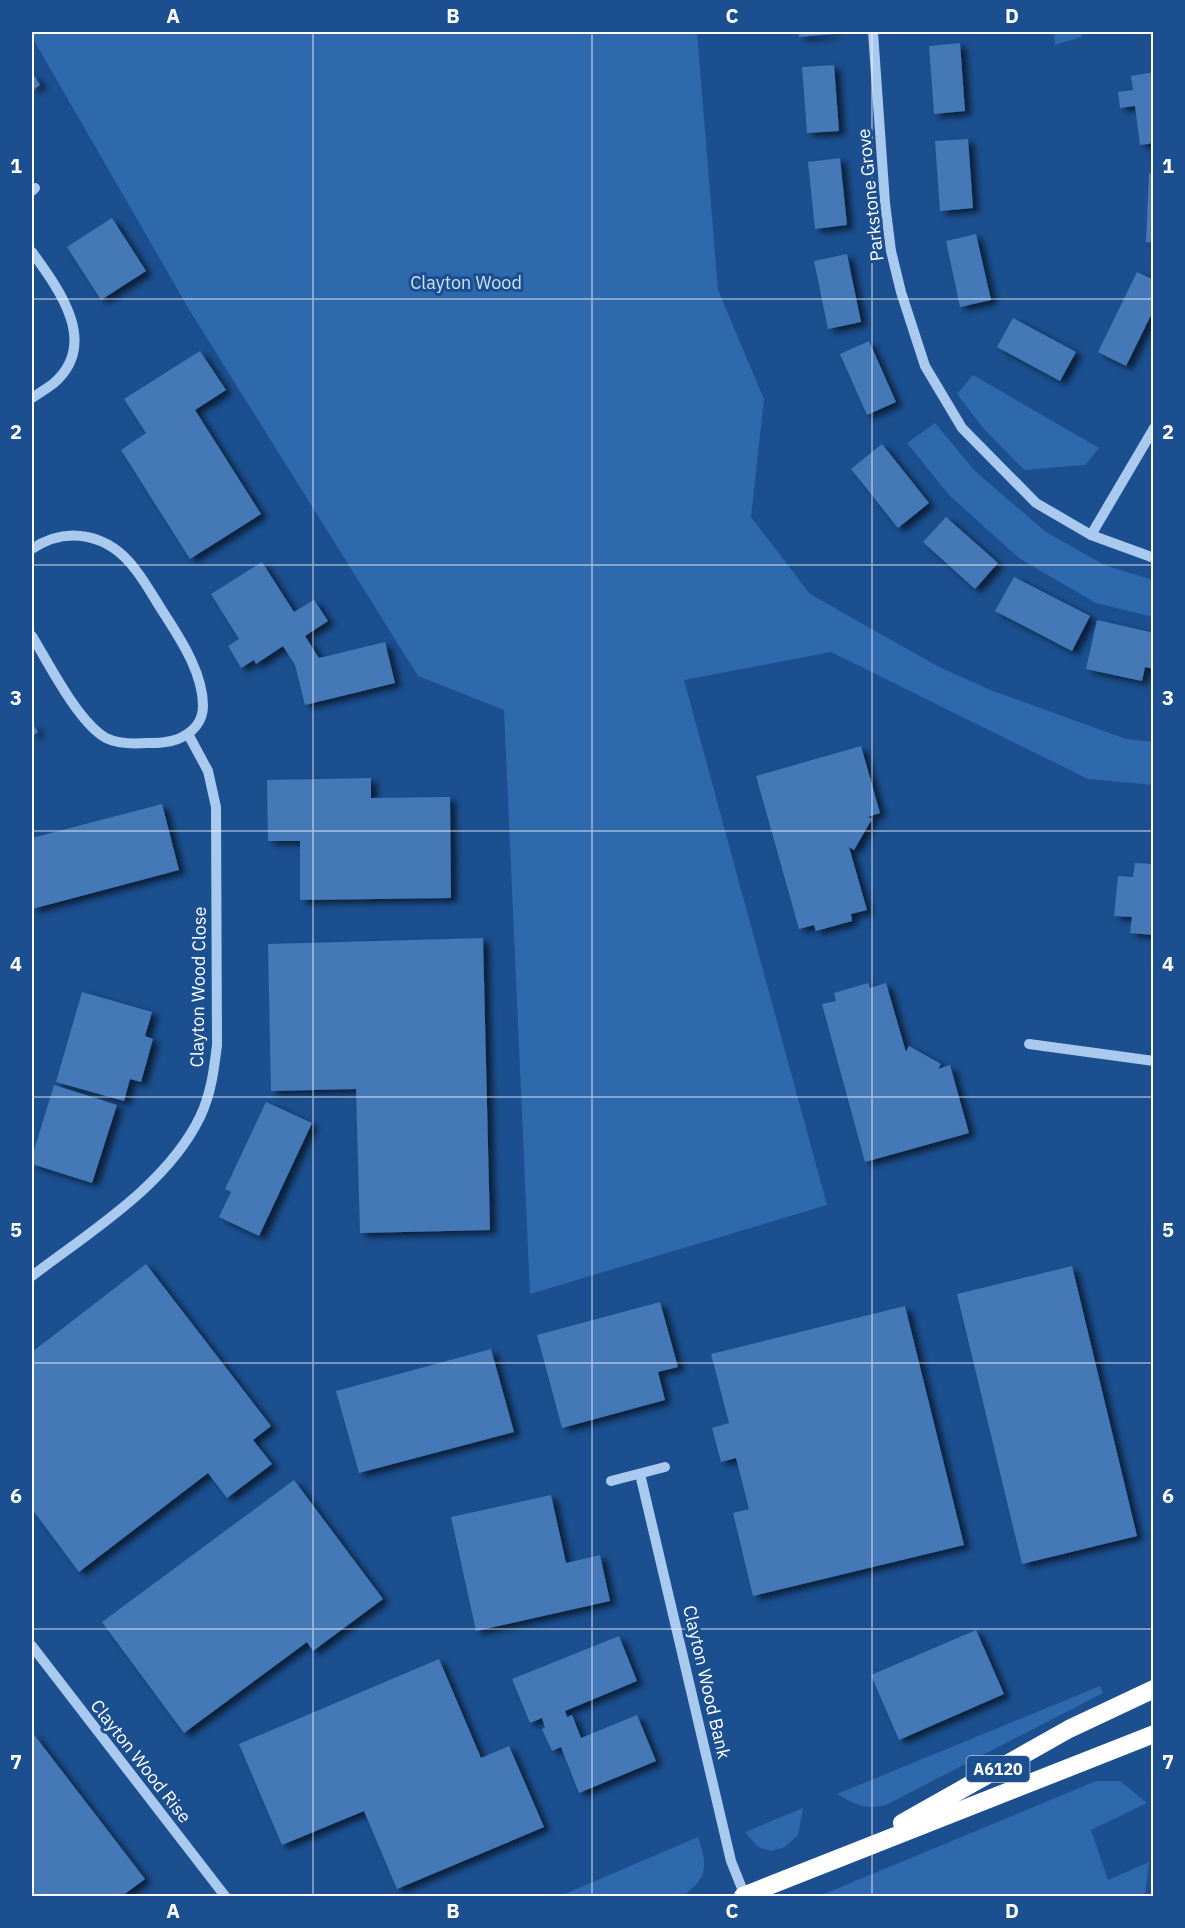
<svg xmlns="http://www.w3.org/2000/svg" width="1185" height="1928" font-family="'IBM Plex Sans',sans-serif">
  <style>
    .green { fill: #2e69ad }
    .building { fill: #4478b7; filter: url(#shadow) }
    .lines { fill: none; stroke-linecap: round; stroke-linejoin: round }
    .minor { stroke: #a9c9ee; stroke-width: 10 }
    .highway { stroke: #fff; stroke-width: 18 }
    .grid { fill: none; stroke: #fff; stroke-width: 1.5; stroke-opacity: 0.55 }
    .labels { text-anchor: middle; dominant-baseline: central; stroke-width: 6; stroke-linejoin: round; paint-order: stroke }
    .shield { fill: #1b4f8f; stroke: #bbcadd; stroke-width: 1.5 }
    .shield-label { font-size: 16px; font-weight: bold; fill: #fff }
    .street-label { font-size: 18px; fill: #fff; stroke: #1b4f8f }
    .park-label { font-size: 18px; fill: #cfe3fa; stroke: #1b4f8f }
    .neatline { fill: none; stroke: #fff; stroke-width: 2 }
    .grid-label { font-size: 20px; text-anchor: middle; font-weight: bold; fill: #fff }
  </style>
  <defs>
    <filter id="shadow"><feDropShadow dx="6" dy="4" stdDeviation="3" flood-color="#0009"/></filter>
  </defs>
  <rect width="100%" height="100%" fill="#1b4f8f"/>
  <g class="green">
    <path d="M 32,32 L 697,32 L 718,290 L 764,399 L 751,517 L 810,594 L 939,667 L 993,691 L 1126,739 L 1153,742 L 1153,785 L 1088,779 L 831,652 L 684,680 L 827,1205 L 530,1294 L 504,710 L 418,676 L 190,311 L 32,37 Z"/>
    <path d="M 1054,32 L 1084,32 L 1081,37 L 1055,45 Z"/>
    <path d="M 973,375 L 1099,448 L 1085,465 L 1024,470 L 983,428 L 957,394 Z"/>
    <path d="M 935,423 L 975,471 L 1046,532 L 1104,565 L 1153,580 L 1153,617 L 1096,603 L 1020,559 L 949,495 L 907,443 Z"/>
    <path d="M 1100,1686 L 1103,1693 L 886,1805 C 863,1810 857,1805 837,1794 Z"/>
    <path d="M 1096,1781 L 1120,1781 L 1147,1803 L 1091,1830 L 1108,1880 L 1149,1862 L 1145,1896 L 819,1896 Z"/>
    <path d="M 803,1808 L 798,1835 L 785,1847 L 771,1851 L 758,1847 L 745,1832 Z"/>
    <path d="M 698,1837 C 708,1866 708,1877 683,1896 L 560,1896 Z"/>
  </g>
  <g class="building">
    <path d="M 799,32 L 833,32 L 833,34 L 799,37 Z"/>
    <path d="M 960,43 L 965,111 L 934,114 L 929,46 Z"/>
    <path d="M 834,65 L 839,131 L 807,133 L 802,67 Z"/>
    <path d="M 32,72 L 40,85 L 32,91 Z"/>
    <path d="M 1154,72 L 1154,143 L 1140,145 L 1135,106 L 1120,108 L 1118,92 L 1133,90 L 1131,76 Z"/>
    <path d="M 968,139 L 973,208 L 940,211 L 935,141 Z"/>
    <path d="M 840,158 L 847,225 L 815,229 L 808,162 Z"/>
    <path d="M 1149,173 L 1154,174 L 1154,243 L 1146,242 Z"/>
    <path d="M 112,218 L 146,271 L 101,300 L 67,247 Z"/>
    <path d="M 976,234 L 991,300 L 960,307 L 946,241 Z"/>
    <path d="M 847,254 L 861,322 L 828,329 L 814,261 Z"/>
    <path d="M 1137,272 L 1154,280 L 1154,309 L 1126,366 L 1098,352 Z"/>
    <path d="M 1013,318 L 1076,352 L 1060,381 L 997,347 Z"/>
    <path d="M 869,341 L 896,402 L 867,415 L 840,354 Z"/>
    <path d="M 200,351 L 226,390 L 195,410 L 261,514 L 190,559 L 121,450 L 146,433 L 124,399 Z"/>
    <path d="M 882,444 L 929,503 L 898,528 L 851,469 Z"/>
    <path d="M 946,517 L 998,563 L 975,589 L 923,542 Z"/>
    <path d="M 262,562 L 294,612 L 314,600 L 328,621 L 305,636 L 319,658 L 385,642 L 395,683 L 305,705 L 295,665 L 283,646 L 256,664 L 254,660 L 241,668 L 228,646 L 239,639 L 211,594 Z"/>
    <path d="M 1014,577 L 1090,616 L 1072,651 L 995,611 Z"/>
    <path d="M 1097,620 L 1154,633 L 1154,669 L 1145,667 L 1142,681 L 1086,669 Z"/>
    <path d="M 32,722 L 38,732 L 32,736 Z"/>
    <path d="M 861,746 L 880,813 L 868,817 L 872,819 L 854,850 L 849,847 L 867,910 L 851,914 L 852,921 L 816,931 L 814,925 L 799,929 L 756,776 Z"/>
    <path d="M 371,778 L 371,798 L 450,797 L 451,898 L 300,900 L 300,841 L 268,841 L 267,780 Z"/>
    <path d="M 162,804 L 179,870 L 32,909 L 32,838 Z"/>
    <path d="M 1135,863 L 1154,864 L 1154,935 L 1130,933 L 1132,917 L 1114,916 L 1118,876 L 1133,877 Z"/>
    <path d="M 483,938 L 490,1230 L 360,1233 L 356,1089 L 271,1091 L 268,944 Z"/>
    <path d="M 868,983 L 870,988 L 886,983 L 906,1052 L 909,1046 L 941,1064 L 938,1069 L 950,1065 L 969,1133 L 865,1162 L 822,1004 L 836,1001 L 834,993 Z"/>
    <path d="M 82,992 L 152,1012 L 145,1036 L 153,1039 L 141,1082 L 130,1079 L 124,1101 L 56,1082 Z"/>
    <path d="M 54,1085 L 117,1105 L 92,1183 L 32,1164 L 32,1157 Z"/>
    <path d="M 266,1102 L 312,1123 L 259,1236 L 219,1217 L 231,1192 L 225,1189 Z"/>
    <path d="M 146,1264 L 271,1426 L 253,1440 L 272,1464 L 227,1498 L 208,1473 L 79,1572 L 32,1509 L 32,1352 Z"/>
    <path d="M 1072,1266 L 1137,1536 L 1022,1564 L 957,1294 Z"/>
    <path d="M 660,1302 L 678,1367 L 658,1372 L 665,1400 L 562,1428 L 537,1335 Z"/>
    <path d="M 905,1306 L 964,1545 L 753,1596 L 733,1513 L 749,1509 L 736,1458 L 721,1462 L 712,1428 L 729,1423 L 711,1354 Z"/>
    <path d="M 491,1349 L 514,1432 L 359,1473 L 336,1391 Z"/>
    <path d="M 294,1480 L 383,1599 L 313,1651 L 307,1642 L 184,1733 L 102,1622 Z"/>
    <path d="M 551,1495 L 566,1563 L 600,1555 L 610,1601 L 476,1631 L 451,1517 Z"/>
    <path d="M 976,1630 L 1004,1694 L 899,1740 L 871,1675 Z"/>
    <path d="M 619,1636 L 637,1681 L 565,1711 L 567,1717 L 572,1715 L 581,1738 L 637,1715 L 656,1761 L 579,1793 L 561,1747 L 552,1751 L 542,1729 L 545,1728 L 542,1718 L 530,1723 L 512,1679 Z"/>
    <path d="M 439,1659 L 481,1758 L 509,1746 L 544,1827 L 397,1889 L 364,1811 L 282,1845 L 239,1744 Z"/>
    <path d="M 32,1732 L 145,1879 L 122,1896 L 32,1896 Z"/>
  </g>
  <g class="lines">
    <g class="minor">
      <path d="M 873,32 L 885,203 L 891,251 L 901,292 L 925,366 L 962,428 L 1036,503 L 1091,535 L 1154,558"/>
      <path d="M 32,191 L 35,188"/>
      <path d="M 32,252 C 58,288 100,343 54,383 C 48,388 39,393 32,398"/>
      <path d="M 1091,535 L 1154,428"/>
      <path d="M 32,549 C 67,525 109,534 135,569 C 147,584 156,602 167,618 C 183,643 203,675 203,706 C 203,722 192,733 178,739 C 167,743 158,743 147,743 C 134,744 118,744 106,738 C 78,722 49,664 32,636"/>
      <path d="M 1029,1044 L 1154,1061"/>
      <path d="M 32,1276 C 91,1231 167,1185 200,1117 C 211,1094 214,1070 217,1045 L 216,807 L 208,771 L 188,734"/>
      <path d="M 640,1474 L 731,1861 L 745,1896"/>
      <path d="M 611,1481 L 665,1467"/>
      <path d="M 32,1646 L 225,1896"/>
    </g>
    <g class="highway">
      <path d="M 902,1823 L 1069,1729 L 1154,1689"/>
      <path d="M 743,1896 L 1154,1734"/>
    </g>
  </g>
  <path class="grid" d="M 313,32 L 313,1896M 592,32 L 592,1896M 872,32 L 872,1896M 32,299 L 1154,299M 32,565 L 1154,565M 32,831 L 1154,831M 32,1097 L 1154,1097M 32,1363 L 1154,1363M 32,1629 L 1154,1629"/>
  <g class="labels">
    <rect class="shield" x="966.5" y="1756" width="63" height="26" rx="4.5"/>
    <g class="shield-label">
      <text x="998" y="1769">A6120</text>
    </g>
    <g class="street-label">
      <text transform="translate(870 195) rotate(-96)">Parkstone Grove</text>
      <text transform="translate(198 987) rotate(-89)">Clayton Wood Close</text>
      <text transform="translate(707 1682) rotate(77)">Clayton Wood Bank</text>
      <text transform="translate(141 1761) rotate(52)">Clayton Wood Rise</text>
    </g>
    <g class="park-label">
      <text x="466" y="282">Clayton Wood</text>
    </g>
  </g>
  <rect width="1185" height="1928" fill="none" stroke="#1b4f8f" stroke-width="66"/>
  <rect x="33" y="33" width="1119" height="1862" class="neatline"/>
  <g class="grid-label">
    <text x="173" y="23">A</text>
    <text x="453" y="23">B</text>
    <text x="732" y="23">C</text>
    <text x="1012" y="23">D</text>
    <text x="16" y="173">1</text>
    <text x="1168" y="173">1</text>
    <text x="16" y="439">2</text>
    <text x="1168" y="439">2</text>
    <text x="16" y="705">3</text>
    <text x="1168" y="705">3</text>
    <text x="16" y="971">4</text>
    <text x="1168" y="971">4</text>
    <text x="16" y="1237">5</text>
    <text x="1168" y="1237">5</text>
    <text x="16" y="1503">6</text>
    <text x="1168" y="1503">6</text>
    <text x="16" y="1769">7</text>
    <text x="1168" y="1769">7</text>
    <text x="173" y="1918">A</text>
    <text x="453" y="1918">B</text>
    <text x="732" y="1918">C</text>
    <text x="1012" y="1918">D</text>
  </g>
</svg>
